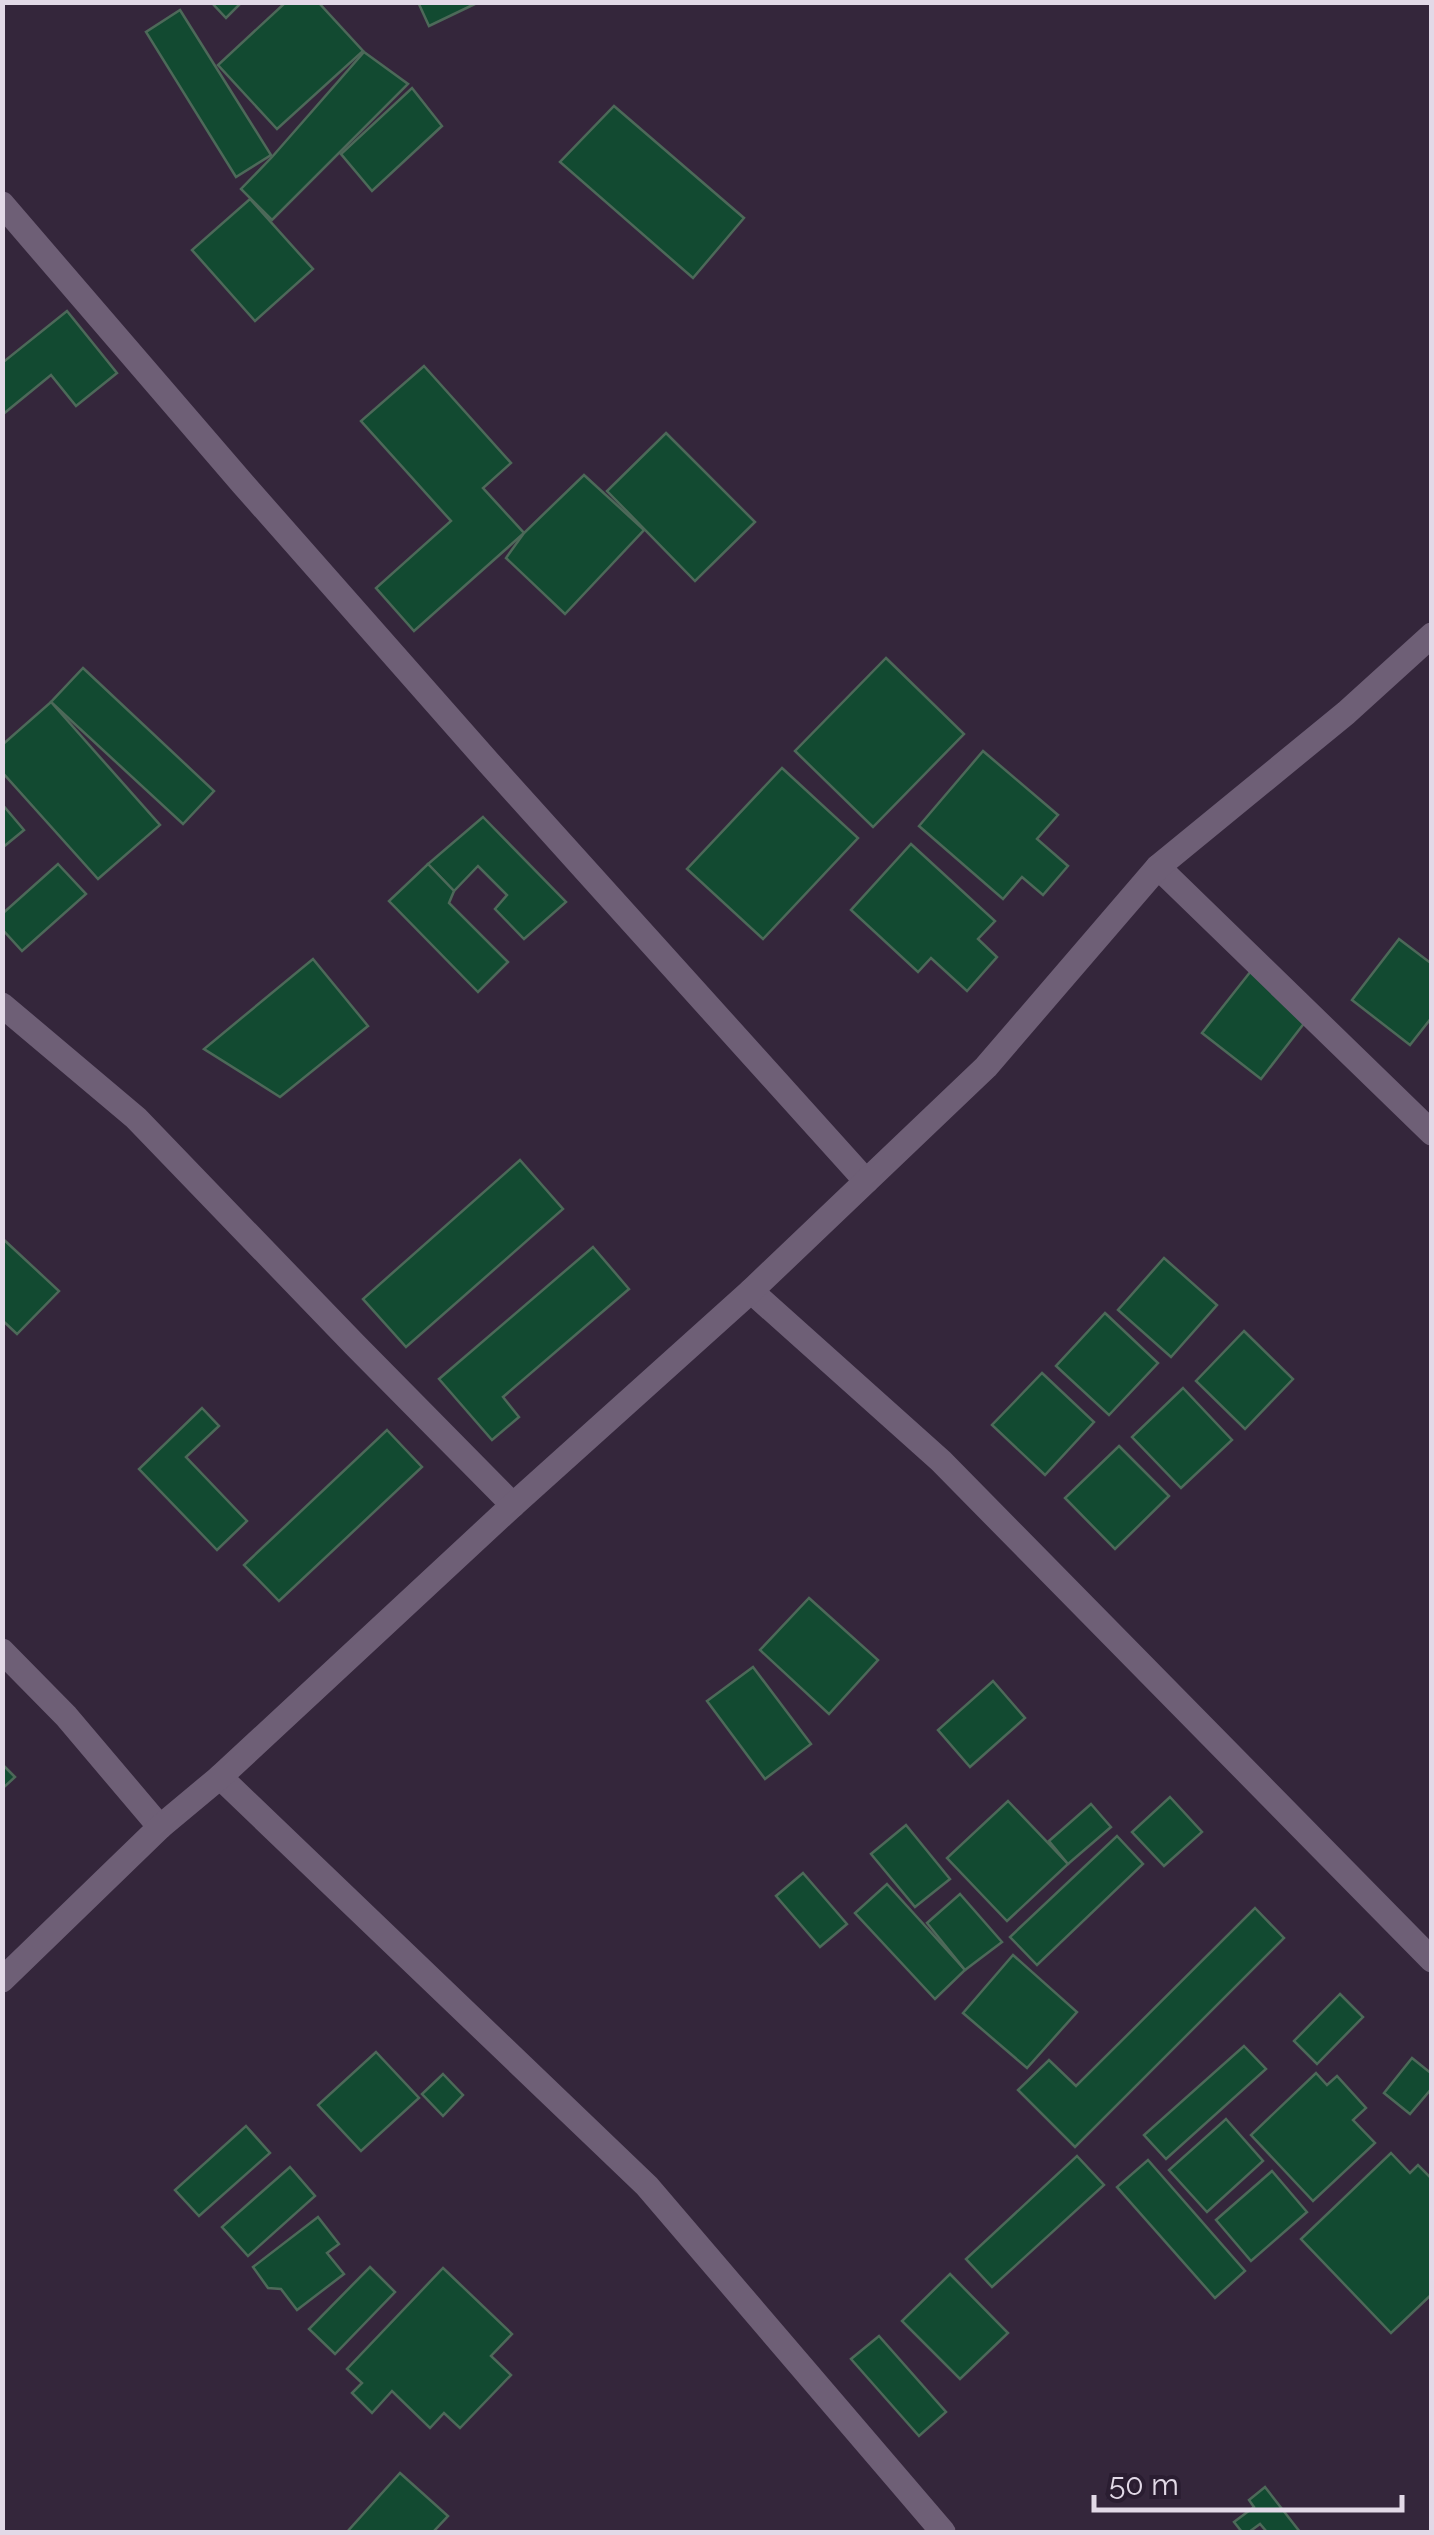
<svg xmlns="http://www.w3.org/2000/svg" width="1434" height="2535" font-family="Raleway,sans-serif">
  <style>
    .building { fill: #124a31; stroke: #4d6959; stroke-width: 2.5 }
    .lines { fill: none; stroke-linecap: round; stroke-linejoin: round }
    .minor { stroke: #6e5f76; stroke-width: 25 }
  </style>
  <rect width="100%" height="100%" fill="#34263b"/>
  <g class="building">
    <path d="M 211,2 L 242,2 L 226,18 Z"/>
    <path d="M 286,2 L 318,2 L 363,51 L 277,129 L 218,65 Z"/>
    <path d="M 418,2 L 479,2 L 429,26 Z"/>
    <path d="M 180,10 L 271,155 L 236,177 L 146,32 Z"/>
    <path d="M 364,52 L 408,84 L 272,220 L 241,189 L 272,157 Z"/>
    <path d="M 412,88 L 442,126 L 372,191 L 341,154 Z"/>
    <path d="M 614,106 L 744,218 L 693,278 L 560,162 Z"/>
    <path d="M 250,199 L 313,269 L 255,321 L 192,250 Z"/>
    <path d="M 67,311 L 117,373 L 76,406 L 51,375 L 2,415 L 2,363 Z"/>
    <path d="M 424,366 L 511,463 L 483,488 L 524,533 L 414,631 L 376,588 L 451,521 L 361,421 Z"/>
    <path d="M 666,433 L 755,522 L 695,581 L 607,491 Z"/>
    <path d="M 584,475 L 644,530 L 565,614 L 506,558 L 524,533 Z"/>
    <path d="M 886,658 L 964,734 L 873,827 L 795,751 Z"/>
    <path d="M 83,668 L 214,791 L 183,824 L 51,702 Z"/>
    <path d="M 51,702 L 160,825 L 98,879 L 2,772 L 2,745 Z"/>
    <path d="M 983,751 L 1058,815 L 1037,839 L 1068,866 L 1043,895 L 1022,877 L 1003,899 L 919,826 Z"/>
    <path d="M 782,768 L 858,838 L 763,939 L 687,869 Z"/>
    <path d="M 2,804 L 24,830 L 2,848 Z"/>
    <path d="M 483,817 L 566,902 L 524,939 L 495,909 L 507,895 L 478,866 L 454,891 L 428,864 Z"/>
    <path d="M 911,844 L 995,921 L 978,939 L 997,957 L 967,991 L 931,958 L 918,972 L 851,910 Z"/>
    <path d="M 58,864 L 86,894 L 22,951 L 2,929 L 2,914 Z"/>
    <path d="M 428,864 L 454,891 L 449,903 L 508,962 L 478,992 L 389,901 Z"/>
    <path d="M 1399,939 L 1432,964 L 1432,1017 L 1410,1045 L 1352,1000 Z"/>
    <path d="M 313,959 L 368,1026 L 280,1097 L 204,1049 Z"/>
    <path d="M 1251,971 L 1309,1017 L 1261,1079 L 1202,1033 Z"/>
    <path d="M 520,1160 L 563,1209 L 406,1347 L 363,1299 Z"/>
    <path d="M 2,1238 L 59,1291 L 17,1334 L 2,1320 Z"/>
    <path d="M 593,1247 L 629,1289 L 503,1397 L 519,1417 L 492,1440 L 439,1379 Z"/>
    <path d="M 1164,1258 L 1217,1305 L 1171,1357 L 1118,1310 Z"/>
    <path d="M 1105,1313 L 1158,1363 L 1109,1415 L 1056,1366 Z"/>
    <path d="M 1244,1331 L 1293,1379 L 1245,1429 L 1196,1381 Z"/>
    <path d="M 1042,1373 L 1094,1422 L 1045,1475 L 992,1425 Z"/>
    <path d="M 1183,1388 L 1232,1440 L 1181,1488 L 1132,1437 Z"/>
    <path d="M 202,1408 L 219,1426 L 186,1457 L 247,1521 L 217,1550 L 139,1469 Z"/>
    <path d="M 387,1430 L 422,1467 L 279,1601 L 244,1565 Z"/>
    <path d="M 1119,1446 L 1169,1496 L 1115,1549 L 1065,1498 Z"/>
    <path d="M 809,1598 L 878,1660 L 829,1714 L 760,1650 Z"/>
    <path d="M 753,1667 L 811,1744 L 765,1779 L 707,1701 Z"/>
    <path d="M 993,1681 L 1025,1718 L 970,1767 L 938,1730 Z"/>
    <path d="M 2,1764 L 15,1777 L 2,1789 Z"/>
    <path d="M 1170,1797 L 1202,1832 L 1164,1866 L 1132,1832 Z"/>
    <path d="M 1008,1801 L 1068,1864 L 1007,1921 L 947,1858 Z"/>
    <path d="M 1091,1804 L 1111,1827 L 1068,1864 L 1049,1841 Z"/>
    <path d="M 906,1825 L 950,1879 L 915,1907 L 871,1854 Z"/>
    <path d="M 1117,1836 L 1143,1864 L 1037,1965 L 1010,1937 Z"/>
    <path d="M 803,1873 L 847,1924 L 820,1947 L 776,1896 Z"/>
    <path d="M 887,1884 L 965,1970 L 935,1999 L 855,1913 Z"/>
    <path d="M 960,1894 L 1002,1942 L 965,1970 L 927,1923 Z"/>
    <path d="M 1255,1908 L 1284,1938 L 1075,2147 L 1018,2090 L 1049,2060 L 1076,2086 Z"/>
    <path d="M 1013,1955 L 1077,2012 L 1027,2068 L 963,2013 Z"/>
    <path d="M 1340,1994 L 1363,2017 L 1317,2064 L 1294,2041 Z"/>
    <path d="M 1244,2046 L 1266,2069 L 1166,2159 L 1144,2135 Z"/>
    <path d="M 376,2052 L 419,2098 L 361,2151 L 318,2105 Z"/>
    <path d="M 1412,2058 L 1432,2074 L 1432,2088 L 1410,2114 L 1384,2093 Z"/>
    <path d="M 1316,2073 L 1327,2085 L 1337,2076 L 1366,2108 L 1353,2120 L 1375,2143 L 1313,2201 L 1251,2135 Z"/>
    <path d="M 443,2074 L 463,2095 L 443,2116 L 422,2094 Z"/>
    <path d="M 1226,2119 L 1263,2161 L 1207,2212 L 1169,2170 Z"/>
    <path d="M 246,2126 L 270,2153 L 199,2216 L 175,2190 Z"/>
    <path d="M 1391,2153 L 1410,2173 L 1418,2165 L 1432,2179 L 1432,2294 L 1391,2333 L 1301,2239 Z"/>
    <path d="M 1077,2156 L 1104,2185 L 992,2287 L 966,2259 Z"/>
    <path d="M 1148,2160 L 1245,2271 L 1215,2298 L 1117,2187 Z"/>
    <path d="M 290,2167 L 315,2196 L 248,2256 L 222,2227 Z"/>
    <path d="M 1272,2171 L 1307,2212 L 1251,2261 L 1216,2220 Z"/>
    <path d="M 318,2217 L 339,2244 L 327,2253 L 344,2274 L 297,2310 L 281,2289 L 268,2288 L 253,2267 Z"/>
    <path d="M 370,2267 L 395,2292 L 335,2354 L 309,2329 Z"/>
    <path d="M 443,2268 L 512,2334 L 491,2356 L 511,2375 L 460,2428 L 444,2413 L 430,2428 L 392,2391 L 372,2413 L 352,2393 L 362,2383 L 347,2369 Z"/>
    <path d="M 950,2274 L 1008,2333 L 960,2379 L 902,2321 Z"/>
    <path d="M 879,2336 L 946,2412 L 919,2436 L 851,2359 Z"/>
    <path d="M 400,2473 L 448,2516 L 433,2532 L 347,2532 Z"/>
    <path d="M 1265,2487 L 1300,2532 L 1267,2532 L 1260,2524 L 1249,2532 L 1242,2532 L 1234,2522 L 1254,2507 L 1249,2500 Z"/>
  </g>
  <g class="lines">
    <g class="minor">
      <path d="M 2,204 L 243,484 L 489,763 L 866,1181"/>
      <path d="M 1158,867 L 1432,1133"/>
      <path d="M 2,1005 L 136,1118 L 355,1345 L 513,1505"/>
      <path d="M 751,1291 L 941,1461 L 1432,1960"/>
      <path d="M 2,1651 L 66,1716 L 160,1827"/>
      <path d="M 220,1777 L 647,2186 L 943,2532"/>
      <path d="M 2,1980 L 160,1827 L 220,1777 L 513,1505 L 751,1291 L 986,1067 L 1158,867 L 1346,713 L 1432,635"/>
    </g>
  </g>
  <rect width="1434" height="2535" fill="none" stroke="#e2d9e7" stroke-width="10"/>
  <path d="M1094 2495v15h308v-15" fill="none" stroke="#e2d9e7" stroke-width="5"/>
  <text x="1109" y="2495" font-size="30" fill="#e2d9e7" stroke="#2a1d31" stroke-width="8" paint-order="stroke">50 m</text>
</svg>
